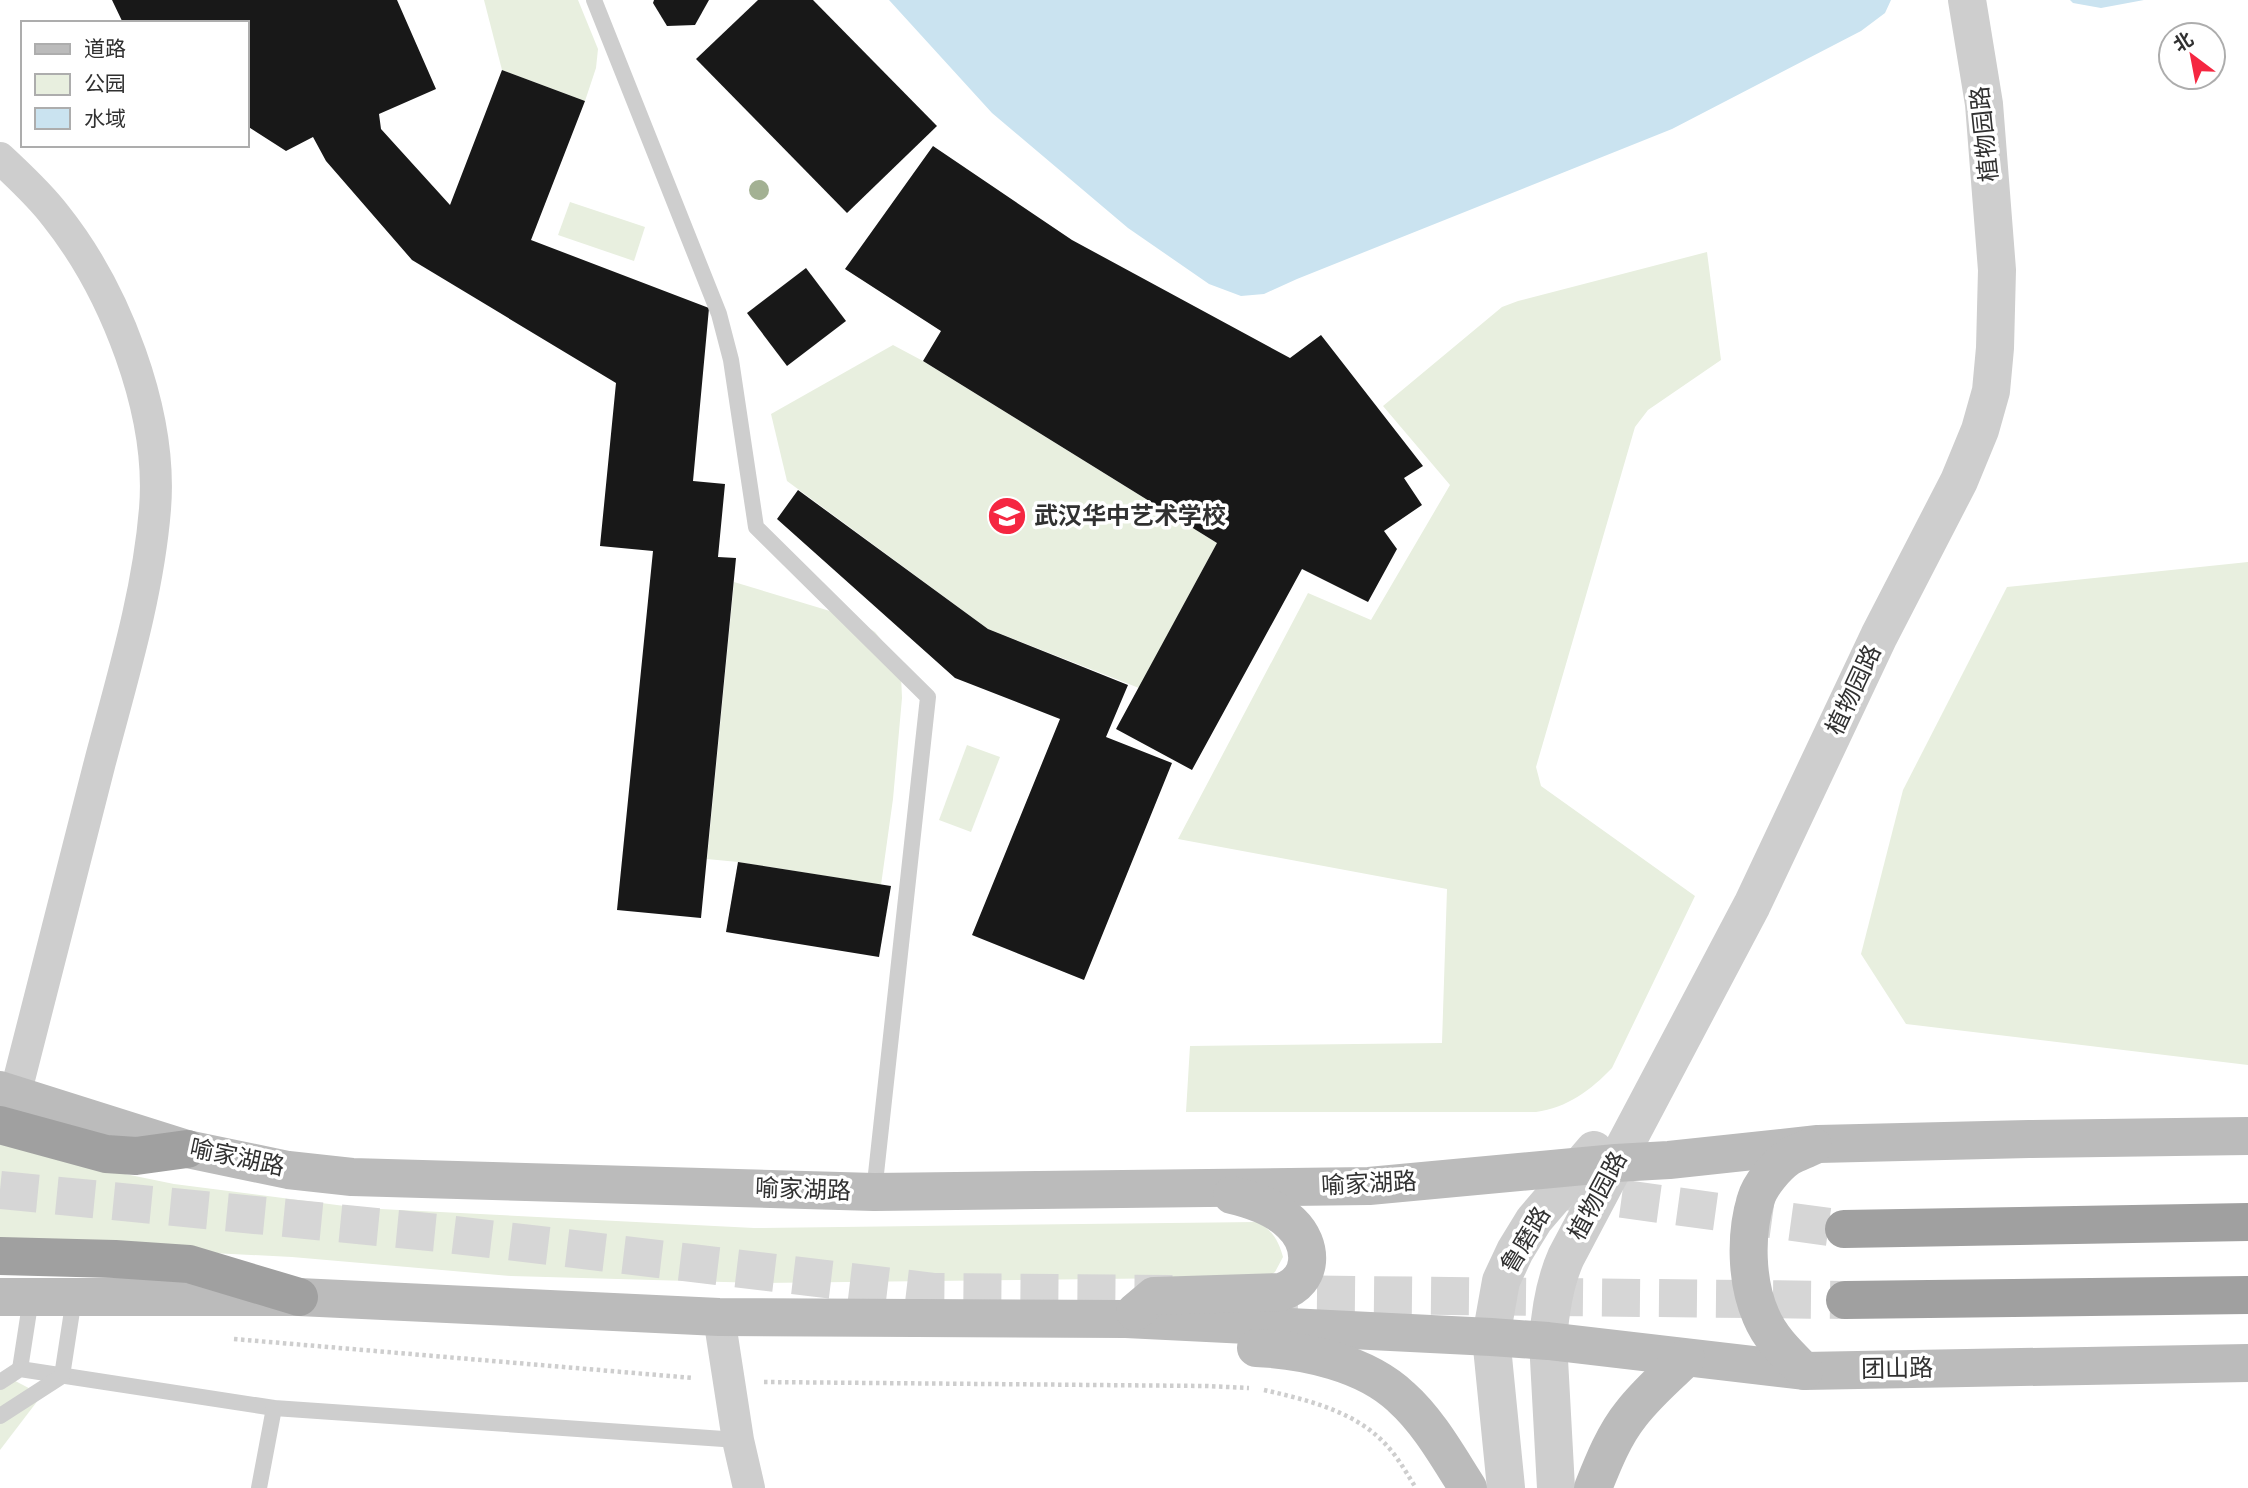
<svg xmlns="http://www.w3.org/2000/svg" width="2248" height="1488" font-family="'Source Sans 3','Noto Sans SC',sans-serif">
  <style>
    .green { fill: #e8efdf }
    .water { fill: #cae3f0 }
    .building { fill: #181818 }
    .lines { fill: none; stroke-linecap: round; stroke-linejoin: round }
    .trunk-tunnel { stroke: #d6d6d6; stroke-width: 38; stroke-dasharray: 38 19; stroke-linecap: butt }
    .path { stroke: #cecece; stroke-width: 4.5; stroke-dasharray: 3.5 3.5; stroke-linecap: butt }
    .service { stroke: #cecece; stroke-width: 16 }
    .minor { stroke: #cecece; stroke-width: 32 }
    .tertiary { stroke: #cecece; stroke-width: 38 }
    .secondary { stroke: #bbb; stroke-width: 38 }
    .trunk { stroke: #a0a0a0; stroke-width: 38 }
    .tree { fill: #a3b193 }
    .labels { text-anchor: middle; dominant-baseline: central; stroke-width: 7; stroke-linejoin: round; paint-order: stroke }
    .street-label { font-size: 24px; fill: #313131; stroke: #fff }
    .poi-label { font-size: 24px; font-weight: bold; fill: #313131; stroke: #fff; text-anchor: start }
  </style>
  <rect width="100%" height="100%" fill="#fff"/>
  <g class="green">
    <path d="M 484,0 L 578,0 L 598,49 L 596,68 L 585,101 L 502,70 Z"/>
    <path d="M 570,202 L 645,227 L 634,261 L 558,235 Z"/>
    <path d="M 1707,252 L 1721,360 L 1648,410 L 1635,427 L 1536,767 L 1541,786 L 1695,896 L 1612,1068 C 1591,1090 1567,1108 1536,1112 L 1186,1112 L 1190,1046 L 1442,1043 L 1447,889 L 1178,839 L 1308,593 L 1371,620 L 1450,485 L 1383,406 L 1502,307 L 1518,301 Z"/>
    <path d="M 893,345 L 923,361 L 1217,543 L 1139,688 L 988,629 L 787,481 L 771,414 Z"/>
    <path d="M 2248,562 L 2248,1065 L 1906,1024 L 1861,954 L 1903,790 L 2007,587 Z"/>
    <path d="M 734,582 L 853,618 L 875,632 L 891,652 L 901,675 L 902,698 L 893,799 L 881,885 L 738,862 L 707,859 Z"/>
    <path d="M 967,745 L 1000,757 L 971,832 L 939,820 Z"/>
    <path d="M 0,1143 L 91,1167 L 174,1184 L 360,1208 L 754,1228 L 1257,1222 C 1272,1229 1279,1242 1283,1257 L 1275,1272 L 1268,1277 L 760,1283 L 511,1276 L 292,1257 L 76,1246 L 0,1245 Z"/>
    <path d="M 0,1373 L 42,1395 L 0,1450 Z"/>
  </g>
  <g class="water">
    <path d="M 889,0 L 1891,0 L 1885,13 L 1861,31 L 1672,129 L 1297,279 L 1264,294 L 1241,296 L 1209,284 L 1128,228 L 992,113 Z"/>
    <path d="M 2070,0 L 2144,0 L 2101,8 L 2073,3 Z"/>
  </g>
  <g class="building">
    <path d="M 112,0 L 397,0 L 436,89 L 379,114 L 381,129 L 450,205 L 502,70 L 585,101 L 531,240 L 709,308 L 693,481 L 725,484 L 718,557 L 736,558 L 701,918 L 617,910 L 653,551 L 600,546 L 616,383 L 412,260 L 326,161 L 313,137 L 286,151 L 247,126 L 247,23 L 123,23 Z"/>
    <path d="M 654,0 L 709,0 L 695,25 L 667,26 L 653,3 Z"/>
    <path d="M 758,0 L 813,0 L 937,126 L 847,213 L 696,59 Z"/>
    <path d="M 933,146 L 1072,240 L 1290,358 L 1321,335 L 1423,466 L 1404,478 L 1422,505 L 1384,531 L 1397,549 L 1368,602 L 1302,569 L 1192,770 L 1116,729 L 1217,543 L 923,361 L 941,331 L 845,269 Z"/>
    <path d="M 806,268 L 846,321 L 787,366 L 747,313 Z"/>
    <path d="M 798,490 L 988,629 L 1128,685 L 1106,737 L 1172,763 L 1084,980 L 972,935 L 1060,719 L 955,678 L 777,519 Z"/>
    <path d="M 738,862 L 891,886 L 879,957 L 726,932 Z"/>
  </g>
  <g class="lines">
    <g class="trunk-tunnel">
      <path d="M 0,1190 L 439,1233 L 935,1292 L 1179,1294"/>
      <path d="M 1565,1191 L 1844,1229"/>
      <path d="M 1260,1294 L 1845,1300"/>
    </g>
    <g class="path">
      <path d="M 234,1339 L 693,1378"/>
      <path d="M 764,1382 L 1207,1386 L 1249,1388"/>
      <path d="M 1264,1390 C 1308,1400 1358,1412 1388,1447 C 1399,1459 1407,1474 1416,1488"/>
    </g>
    <g class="service">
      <path d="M 594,0 L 719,314 L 731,360 L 756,527 L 928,697 L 874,1192"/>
      <path d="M 20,1369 L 31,1298"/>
      <path d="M 0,1382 L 20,1369 L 274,1408 L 738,1440"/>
      <path d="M 0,1416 L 62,1376 L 74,1298"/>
      <path d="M 259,1488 L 274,1408"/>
    </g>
    <g class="minor">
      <path d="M 0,158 C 19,176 39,194 55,215 C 115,290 163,412 155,509 C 148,595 122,679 100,762 C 72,873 43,984 15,1095"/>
      <path d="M 719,1317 L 738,1440 L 749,1488"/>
    </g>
    <g class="tertiary">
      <path d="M 1506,1488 L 1491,1337 L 1501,1281 L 1515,1251 L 1534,1220 L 1594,1150"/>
      <path d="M 1556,1488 L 1548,1341 C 1550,1312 1554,1284 1566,1257 L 1752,905 L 1879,636 L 1959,481 L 1980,430 L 1991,391 L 1995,348 L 1997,270 L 1984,104 L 1967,0"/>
    </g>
    <g class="secondary">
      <path d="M 0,1090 L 187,1149 L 288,1170 L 352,1177 L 874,1192 L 1369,1186 L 1616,1163 L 1669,1160 L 1818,1144 L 2029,1139 L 2248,1136"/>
      <path d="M 0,1297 L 299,1297 L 719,1317 L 1126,1319 L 1491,1337 L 1548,1341 L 1804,1371 L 2248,1363"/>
      <path d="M 1135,1312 L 1154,1296 L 1281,1292 C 1314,1281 1314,1245 1291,1223 C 1275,1207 1253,1200 1232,1195"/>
      <path d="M 1256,1348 C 1304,1350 1365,1363 1401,1397 C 1429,1422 1448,1457 1468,1488"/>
      <path d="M 1804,1371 C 1787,1354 1770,1338 1761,1316 C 1746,1282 1745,1234 1756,1199 C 1760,1185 1776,1166 1789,1157 C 1796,1153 1805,1150 1813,1146"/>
      <path d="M 1593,1488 C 1603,1463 1614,1435 1631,1414 C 1647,1393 1667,1376 1686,1358"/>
    </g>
    <g class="trunk">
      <path d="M 0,1125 L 106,1154 L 136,1156 L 187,1149"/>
      <path d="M 1844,1229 L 2248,1222"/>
      <path d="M 0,1256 L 115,1259 L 189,1264 L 299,1297"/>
      <path d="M 1845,1300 L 2248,1295"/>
    </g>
  </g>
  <circle class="tree" cx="759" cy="190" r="10"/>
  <defs>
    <g id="university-disc" transform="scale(2.0125)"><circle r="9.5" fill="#f52741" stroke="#fff"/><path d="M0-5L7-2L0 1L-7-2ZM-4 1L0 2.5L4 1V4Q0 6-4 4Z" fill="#fff"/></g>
  </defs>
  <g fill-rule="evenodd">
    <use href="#university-disc" x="1007" y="516"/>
  </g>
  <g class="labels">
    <g class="street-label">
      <text transform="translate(1985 134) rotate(-96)">植物园路</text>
      <text transform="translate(1854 690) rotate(-65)">植物园路</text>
      <text transform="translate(237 1158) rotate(12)">喻家湖路</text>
      <text transform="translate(1369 1184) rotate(-3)">喻家湖路</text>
      <text transform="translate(803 1190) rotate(2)">喻家湖路</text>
      <text transform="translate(1598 1196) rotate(-62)">植物园路</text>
      <text transform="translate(1526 1240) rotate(-59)">鲁磨路</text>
      <text transform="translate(1897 1369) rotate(-1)">团山路</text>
    </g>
    <g class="poi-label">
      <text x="1034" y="516">武汉华中艺术学校</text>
    </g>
  </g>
  <rect x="21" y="21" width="228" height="126" fill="#ffffff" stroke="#adadad" stroke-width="2"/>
  <rect x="35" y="44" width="35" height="10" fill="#bbbbbb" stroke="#adadad" stroke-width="2"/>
  <text x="84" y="56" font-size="21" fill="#313131">道路</text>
  <rect x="35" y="74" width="35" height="21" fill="#e8efdf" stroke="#adadad" stroke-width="2"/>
  <text x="84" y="91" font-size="21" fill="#313131">公园</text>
  <rect x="35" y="108" width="35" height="21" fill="#cae3f0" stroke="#adadad" stroke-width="2"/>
  <text x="84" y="126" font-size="21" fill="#313131">水域</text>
  <g transform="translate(2192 56) rotate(328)"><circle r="33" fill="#ffffff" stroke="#adadad" stroke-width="2"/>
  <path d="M0-5L12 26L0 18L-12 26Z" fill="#f52741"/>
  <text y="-10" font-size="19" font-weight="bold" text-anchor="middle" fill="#313131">北</text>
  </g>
</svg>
